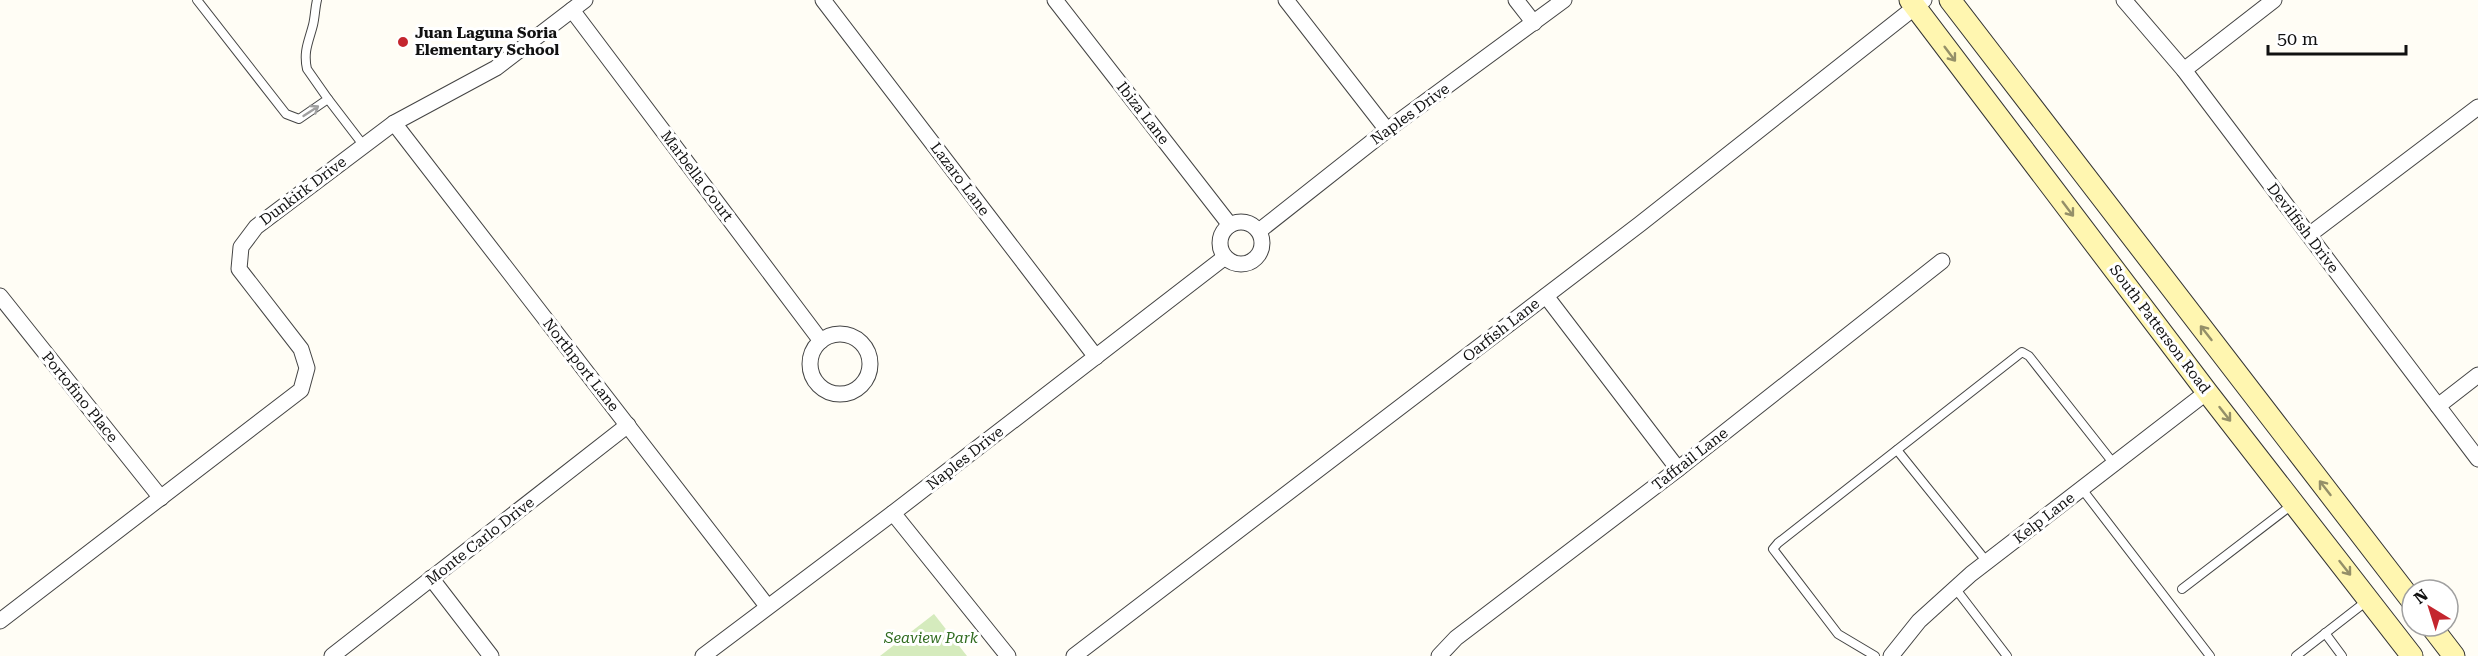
<svg xmlns="http://www.w3.org/2000/svg" width="2478" height="656" font-family="'Roboto Serif',serif">
  <style>
    .green { fill: #d5ebbd }
    .lines { fill: none; stroke-linecap: round; stroke-linejoin: round }
    .lane-casing { stroke: #444; stroke-width: 10 }
    .street-casing { stroke: #444; stroke-width: 17 }
    .secondary-casing { stroke: #333; stroke-width: 23 }
    .lane { stroke: #fff; stroke-width: 8 }
    .street { stroke: #fff; stroke-width: 15 }
    .secondary { stroke: #fff6b0; stroke-width: 21 }
    .oneway { stroke: #948f68 }
    .oneway2 { stroke: #a0a0a0 }
    .poi-dot { fill: #c4262e; stroke: #fff; stroke-width: 2 }
    .labels { text-anchor: middle; dominant-baseline: central; stroke-width: 6; stroke-linejoin: round; paint-order: stroke }
    .poi-label { font-size: 15px; font-weight: bold; fill: #111; stroke: #fff; text-anchor: start }
    .street-label { font-size: 15px; fill: #111; stroke: #fff }
    .park-label { font-size: 15px; font-style: italic; fill: #2f6b1f; stroke: #fff }
  </style>
  <rect width="100%" height="100%" fill="#fffdf5"/>
  <path class="green" d="M 934,614 L 967,656 L 880,656 Z"/>
  <g class="lines">
    <g class="lane-casing">
      <g id="lane">
        <path d="M 197,0 L 286,114 L 299,119 L 328,99 L 307,69 C 303,51 309,41 313,25 C 315,17 315,8 317,0"/>
        <path d="M 328,99 L 364,146"/>
        <path d="M 1897,450 L 1987,562"/>
        <path d="M 2082,489 L 2210,656"/>
        <path d="M 1955,588 L 2007,656"/>
        <path d="M 2182,589 L 2293,504"/>
        <path d="M 2325,633 L 2342,656"/>
        <path d="M 1875,656 L 1838,634 L 1773,549 L 1778,543 L 2022,352 L 2029,356 L 2114,464"/>
        <path d="M 2296,656 L 2368,600"/>
      </g>
    </g>
    <g class="street-casing">
      <g id="street">
        <path d="M 823,0 L 1096,357"/>
        <path d="M 1055,0 L 1230,225"/>
        <path d="M 1286,0 L 1387,130"/>
        <path d="M 1516,0 L 1534,23"/>
        <path d="M 2124,0 L 2184,70 L 2478,459"/>
        <path d="M 572,10 L 821,341"/>
        <path d="M 2184,70 L 2274,0"/>
        <path d="M 394,123 L 767,606"/>
        <circle cx="1241" cy="243" r="21"/>
        <path d="M 1259,231 L 1387,130 L 1564,0"/>
        <path d="M 2309,235 L 2478,107"/>
        <path d="M 0,296 L 161,498"/>
        <path d="M 1546,296 L 1678,469"/>
        <circle cx="840" cy="364" r="30"/>
        <path d="M 2438,406 L 2478,375"/>
        <path d="M 893,513 L 1008,656"/>
        <path d="M 431,578 L 491,656"/>
        <path d="M 0,621 L 301,390 L 307,368 L 301,349 L 239,269 L 241,247 L 256,227 L 394,123 L 496,68 L 585,0"/>
        <path d="M 332,656 L 628,425"/>
        <path d="M 703,656 L 893,513 L 1225,257"/>
        <path d="M 1074,656 L 1640,224 L 1924,0"/>
        <path d="M 1439,656 L 1456,638 L 1678,469 L 1942,261"/>
        <path d="M 1891,656 L 1919,621 L 1971,574 L 2207,392"/>
      </g>
    </g>
    <g class="secondary-casing">
      <g id="secondary">
        <path d="M 1910,0 L 2207,392 L 2412,656"/>
        <path d="M 1950,0 L 2412,601"/>
        <path d="M 2431,626 L 2454,656"/>
      </g>
    </g>
    <use href="#lane" class="lane"/>
    <use href="#street" class="street"/>
    <use href="#secondary" class="secondary"/>
  </g>
  <defs><path id="oneway-shaft" d="M-6 0H5M1.5-3L5.5 0L1.5 3" fill="none" stroke-width="1.6" stroke-linecap="round" stroke-linejoin="round" transform="scale(1.5)"/></defs>
  <g class="oneway">
    <use href="#oneway-shaft" transform="translate(1950 54) rotate(53)"/>
    <use href="#oneway-shaft" transform="translate(2068 209) rotate(53)"/>
    <use href="#oneway-shaft" transform="translate(2206 333) rotate(-128)"/>
    <use href="#oneway-shaft" transform="translate(2225 414) rotate(52)"/>
    <use href="#oneway-shaft" transform="translate(2325 488) rotate(-128)"/>
    <use href="#oneway-shaft" transform="translate(2345 568) rotate(52)"/>
  </g>
  <use class="oneway2" href="#oneway-shaft" transform="translate(311 111) rotate(-33)"/>
  <circle class="poi-dot" cx="403" cy="42" r="6"/>
  <g class="labels">
    <g class="poi-label">
      <text x="415" y="33">Juan Laguna Soria<tspan x="415" dy="17">Elementary School</tspan></text>
    </g>
    <g class="street-label">
      <text transform="translate(1143 113) rotate(52)">Ibiza Lane</text>
      <text transform="translate(1410 114) rotate(-36)">Naples Drive</text>
      <text transform="translate(697 176) rotate(53)">Marbella Court</text>
      <text transform="translate(960 179) rotate(53)">Lazaro Lane</text>
      <text transform="translate(303 191) rotate(-37)">Dunkirk Drive</text>
      <text transform="translate(2303 228) rotate(53)">Devilfish Drive</text>
      <text transform="translate(2160 329) rotate(53)">South Patterson Road</text>
      <text transform="translate(1501 330) rotate(-38)">Oarfish Lane</text>
      <text transform="translate(581 365) rotate(52)">Northport Lane</text>
      <text transform="translate(80 397) rotate(51)">Portofino Place</text>
      <text transform="translate(965 458) rotate(-38)">Naples Drive</text>
      <text transform="translate(1690 459) rotate(-38)">Taffrail Lane</text>
      <text transform="translate(2044 518) rotate(-38)">Kelp Lane</text>
      <text transform="translate(480 541) rotate(-38)">Monte Carlo Drive</text>
    </g>
    <g class="park-label">
      <text x="931" y="638">Seaview Park</text>
    </g>
  </g>
  <g transform="translate(2430 608) rotate(322)"><circle r="28" fill="#ffffff" stroke="#a0a0a0" stroke-width="1.5"/>
  <path d="M0-4.5L10 22L0 15L-10 22Z" fill="#c4262e"/>
  <text y="-9" font-size="16" font-weight="bold" text-anchor="middle" fill="#111111">N</text>
  </g>
  <path d="M2268 45v9h138v-9" fill="none" stroke="#111111" stroke-width="3"/>
  <text x="2277" y="45" font-size="18" fill="#111111" stroke="#ffffff" stroke-width="4.5" paint-order="stroke">50 m</text>
</svg>
